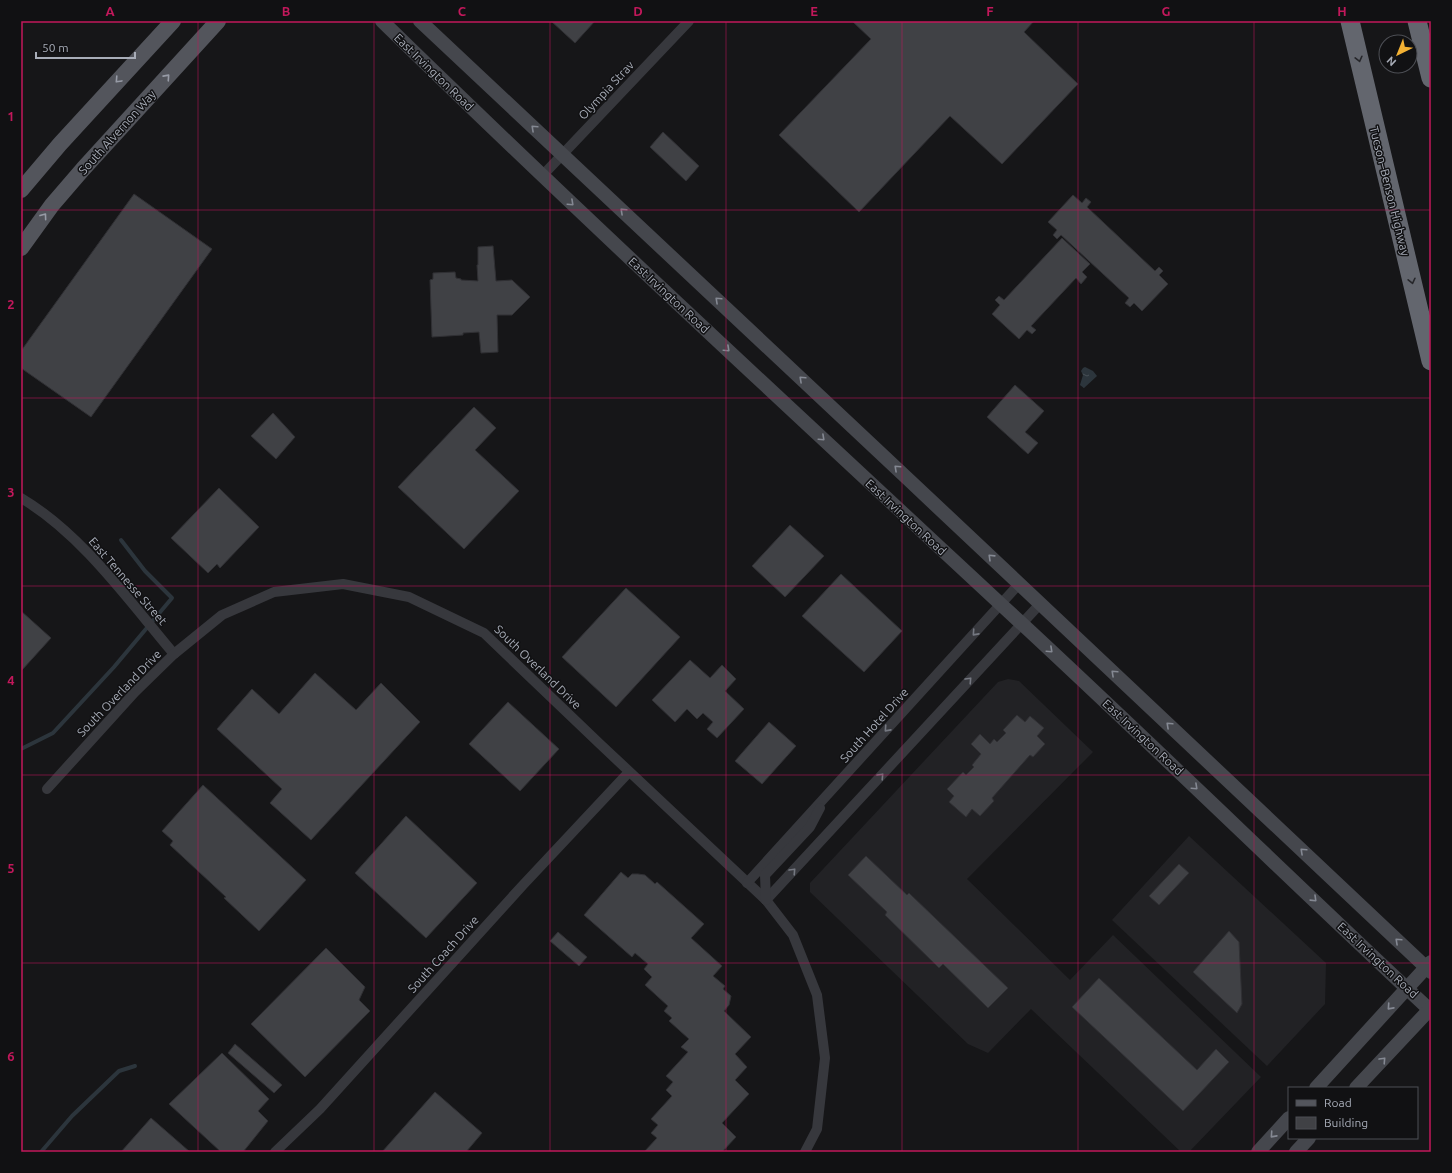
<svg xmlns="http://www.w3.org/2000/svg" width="1452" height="1173" font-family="Ubuntu,sans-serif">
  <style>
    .built { fill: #222225 }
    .water { fill: url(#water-ripples) }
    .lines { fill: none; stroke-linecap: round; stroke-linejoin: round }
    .stream { stroke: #2c353c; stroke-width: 4 }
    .building { fill: #404145; stroke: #303034 }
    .street { stroke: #37383d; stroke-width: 10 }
    .secondary { stroke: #45474d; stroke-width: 14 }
    .primary { stroke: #53555c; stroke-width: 16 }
    .highway { stroke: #63666e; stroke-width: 19 }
    .oneway { stroke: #26262a }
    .oneway2 { stroke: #979ba6 }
    .oneway3 { stroke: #858993 }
    .oneway4 { stroke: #757881 }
    .grid { fill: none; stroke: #c2185b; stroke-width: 1; stroke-opacity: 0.55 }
    .labels { text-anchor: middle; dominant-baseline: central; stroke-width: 3; stroke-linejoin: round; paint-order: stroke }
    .street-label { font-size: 12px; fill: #a8adb8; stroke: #111113 }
    .neatline { fill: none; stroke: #c2185b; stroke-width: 1.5 }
    .grid-label { font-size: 13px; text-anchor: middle; font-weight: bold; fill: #c2185b }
  </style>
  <defs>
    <pattern id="water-ripples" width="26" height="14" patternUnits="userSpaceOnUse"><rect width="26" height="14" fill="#2c353c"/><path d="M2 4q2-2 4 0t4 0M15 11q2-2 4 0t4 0" fill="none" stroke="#485056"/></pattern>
  </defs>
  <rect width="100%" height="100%" fill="#161618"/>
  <g class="built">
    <path d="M 1008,679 L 1019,681 L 1093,752 L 967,879 L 1070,980 L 1113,935 L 1261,1077 L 1189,1152 L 1181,1152 L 1031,1009 L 988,1053 L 968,1044 L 810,892 L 810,883 L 998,682 Z"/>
    <path d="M 1189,836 L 1326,963 L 1325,1004 L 1267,1066 L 1112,920 Z"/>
  </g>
  <path class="water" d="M 1085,367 L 1093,371 L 1097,376 L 1084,388 L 1080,385 L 1083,375 L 1081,371 L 1083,368 Z"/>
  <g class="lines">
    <g class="stream">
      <path d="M 21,749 L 53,733 L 114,667 L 172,598 L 145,571 L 121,540"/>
      <path d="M 41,1152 L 72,1116 L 119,1071 L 135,1066"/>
    </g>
  </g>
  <g class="building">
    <path d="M 551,21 L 595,21 L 575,43 Z"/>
    <path d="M 852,21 L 1034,21 L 1024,32 L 1078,84 L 1002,164 L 950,116 L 859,212 L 779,135 L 871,39 Z"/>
    <path d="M 663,132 L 699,166 L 686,181 L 650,147 Z"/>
    <path d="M 134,194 L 212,249 L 91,417 L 21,368 L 21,351 Z"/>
    <path d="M 1073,195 L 1082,203 L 1086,198 L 1091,202 L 1087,207 L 1155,271 L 1159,267 L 1163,271 L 1159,275 L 1168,284 L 1142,311 L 1134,303 L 1130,307 L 1125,303 L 1129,298 L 1061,235 L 1057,239 L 1053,235 L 1057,230 L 1048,222 Z"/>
    <path d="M 1062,238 L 1090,264 L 1082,272 L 1087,277 L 1081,284 L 1076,278 L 1031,326 L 1036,330 L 1032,334 L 1027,330 L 1019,339 L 992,314 L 1000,305 L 995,300 L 999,296 L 1004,300 Z"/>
    <path d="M 493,246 L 496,281 L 512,280 L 530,297 L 512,315 L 497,315 L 498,352 L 481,353 L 479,332 L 463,333 L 463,335 L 432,337 L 430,280 L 433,279 L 433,273 L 455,272 L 456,278 L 461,279 L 461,280 L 478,281 L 477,265 L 478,265 L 478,247 Z"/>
    <path d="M 1015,385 L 1044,411 L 1025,432 L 1038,443 L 1028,454 L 987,417 Z"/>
    <path d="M 474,407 L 496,428 L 475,450 L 519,491 L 464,549 L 398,487 Z"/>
    <path d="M 273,413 L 295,437 L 276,459 L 251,436 Z"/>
    <path d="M 219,488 L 259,527 L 220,568 L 217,564 L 208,573 L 171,538 Z"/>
    <path d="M 790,525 L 824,556 L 785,597 L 752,566 Z"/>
    <path d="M 841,574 L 902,631 L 864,672 L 802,616 Z"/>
    <path d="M 626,588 L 680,637 L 616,707 L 562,657 Z"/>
    <path d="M 21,611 L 51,638 L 22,670 L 21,669 Z"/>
    <path d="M 690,660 L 710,678 L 722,665 L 736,679 L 725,691 L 744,709 L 717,738 L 707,729 L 713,722 L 703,713 L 697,719 L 687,709 L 675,722 L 652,700 Z"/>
    <path d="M 315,673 L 356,710 L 381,683 L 420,722 L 311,840 L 270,803 L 282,789 L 217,729 L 252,689 L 279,714 Z"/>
    <path d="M 508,702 L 559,749 L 520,791 L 469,744 Z"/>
    <path d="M 1017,715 L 1025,722 L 1030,716 L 1044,728 L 1037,736 L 1045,744 L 1033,757 L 1030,755 L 992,798 L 994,801 L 980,816 L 972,809 L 966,817 L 949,802 L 954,796 L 947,789 L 963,772 L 966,775 L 974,767 L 972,765 L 981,754 L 971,744 L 980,734 L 990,744 L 994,739 L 997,742 L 1006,733 L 1003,730 Z"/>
    <path d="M 769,722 L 796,746 L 762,784 L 735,761 Z"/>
    <path d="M 203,785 L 306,880 L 259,931 L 224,898 L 226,897 L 170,845 L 173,841 L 162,831 Z"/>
    <path d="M 406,816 L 477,883 L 426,938 L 355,873 Z"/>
    <path d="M 866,856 L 907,895 L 909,893 L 1008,988 L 988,1008 L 943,964 L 939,968 L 885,915 L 887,912 L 848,875 Z"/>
    <path d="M 1179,864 L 1189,873 L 1159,905 L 1149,896 Z"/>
    <path d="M 621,872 L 628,878 L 632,874 L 638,874 L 645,875 L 655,884 L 657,882 L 704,924 L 691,938 L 722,966 L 713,976 L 725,986 L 723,989 L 731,996 L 729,1005 L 724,1011 L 751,1037 L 735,1054 L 747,1067 L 735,1080 L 749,1094 L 722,1123 L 736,1137 L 722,1152 L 644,1152 L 657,1138 L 651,1133 L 658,1125 L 651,1119 L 672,1096 L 666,1090 L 673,1082 L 666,1076 L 688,1052 L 681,1047 L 689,1039 L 669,1021 L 672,1018 L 664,1011 L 668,1006 L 645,985 L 652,977 L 644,969 L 648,964 L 635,953 L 632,957 L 584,915 Z"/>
    <path d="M 1229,931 L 1239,942 L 1242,1004 L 1237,1013 L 1193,972 Z"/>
    <path d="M 558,932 L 587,957 L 579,966 L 550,941 Z"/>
    <path d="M 326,948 L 365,987 L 359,1000 L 370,1011 L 305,1077 L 251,1024 Z"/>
    <path d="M 1099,978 L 1197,1070 L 1216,1049 L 1229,1062 L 1183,1111 L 1072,1007 Z"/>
    <path d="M 235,1044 L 282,1085 L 274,1093 L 228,1053 Z"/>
    <path d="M 222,1053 L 269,1099 L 258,1111 L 268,1121 L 243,1152 L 221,1152 L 169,1104 Z"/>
    <path d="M 435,1092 L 482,1133 L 466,1152 L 382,1152 Z"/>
    <path d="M 151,1118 L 190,1152 L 121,1152 Z"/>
  </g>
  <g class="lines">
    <g class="street">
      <path d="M 542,176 L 689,21"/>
      <path d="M 21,498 C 82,534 129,601 174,654"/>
      <path d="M 47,789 L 135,692 L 174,654 L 222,615 L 274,592 L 343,584 L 409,597 L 484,633 L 600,744 L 766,900 L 793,935 L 817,995 L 825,1058 L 817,1129 L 805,1152"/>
      <path d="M 747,883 L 1019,584"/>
      <path d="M 766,900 L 1040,604"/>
      <path d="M 766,900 L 765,875 L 810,827 L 820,808"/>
      <path d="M 275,1152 L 320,1109 L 523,885 L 629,772"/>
    </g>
    <g class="secondary">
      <path d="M 382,21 C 591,225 806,423 1020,622 C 1158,750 1293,882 1431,1011"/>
      <path d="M 420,21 L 909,480 L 1431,972"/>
      <path d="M 1316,1088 L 1431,962"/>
      <path d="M 1356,1088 L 1431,1008"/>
      <path d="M 1258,1152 L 1289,1118"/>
      <path d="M 1296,1152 L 1309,1138"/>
    </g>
    <g class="primary">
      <path d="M 21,190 L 60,144 L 173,21"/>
      <path d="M 21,248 L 52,205 L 83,169 L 218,21"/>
    </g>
    <g class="highway">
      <path d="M 1350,21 L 1431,361"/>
      <path d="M 1417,21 L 1431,78"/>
    </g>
  </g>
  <defs><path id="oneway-chevron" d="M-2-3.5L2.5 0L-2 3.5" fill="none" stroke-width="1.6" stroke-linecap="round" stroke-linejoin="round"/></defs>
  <g class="oneway">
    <use href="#oneway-chevron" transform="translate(1359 59) rotate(76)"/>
    <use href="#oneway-chevron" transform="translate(1412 281) rotate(77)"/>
  </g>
  <g class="oneway2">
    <use href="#oneway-chevron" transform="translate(167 77) rotate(-48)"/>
    <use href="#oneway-chevron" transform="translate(118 80) rotate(133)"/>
    <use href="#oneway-chevron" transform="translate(44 216) rotate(-54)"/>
  </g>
  <g class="oneway3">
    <use href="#oneway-chevron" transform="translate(534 128) rotate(-137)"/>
    <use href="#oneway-chevron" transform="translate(571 203) rotate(43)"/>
    <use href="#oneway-chevron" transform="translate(623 211) rotate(-137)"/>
    <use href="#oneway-chevron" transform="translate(718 300) rotate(-137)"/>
    <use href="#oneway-chevron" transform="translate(727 349) rotate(43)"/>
    <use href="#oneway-chevron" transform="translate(802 379) rotate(-137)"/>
    <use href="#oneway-chevron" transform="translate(822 438) rotate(43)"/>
    <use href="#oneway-chevron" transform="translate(897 468) rotate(-137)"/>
    <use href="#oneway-chevron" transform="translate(991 557) rotate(-136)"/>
    <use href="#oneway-chevron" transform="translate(1050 650) rotate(43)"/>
    <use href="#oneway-chevron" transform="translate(1114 673) rotate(-137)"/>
    <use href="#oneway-chevron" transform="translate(1169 725) rotate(-137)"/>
    <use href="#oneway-chevron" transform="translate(1195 787) rotate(43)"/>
    <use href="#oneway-chevron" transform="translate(1303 851) rotate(-137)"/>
    <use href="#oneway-chevron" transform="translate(1314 899) rotate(44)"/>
    <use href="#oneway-chevron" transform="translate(1398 941) rotate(-137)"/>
    <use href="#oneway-chevron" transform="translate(1390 1007) rotate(132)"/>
    <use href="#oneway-chevron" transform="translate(1383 1060) rotate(-47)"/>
    <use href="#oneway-chevron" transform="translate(1273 1135) rotate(132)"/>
  </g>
  <g class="oneway4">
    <use href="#oneway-chevron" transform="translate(975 633) rotate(132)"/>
    <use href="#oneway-chevron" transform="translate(969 680) rotate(-47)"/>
    <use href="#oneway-chevron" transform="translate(887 729) rotate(132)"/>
    <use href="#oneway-chevron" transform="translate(881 776) rotate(-47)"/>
    <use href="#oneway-chevron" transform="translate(793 871) rotate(-47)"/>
  </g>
  <path class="grid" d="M 198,21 L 198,1152M 374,21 L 374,1152M 550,21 L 550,1152M 726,21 L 726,1152M 902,21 L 902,1152M 1078,21 L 1078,1152M 1254,21 L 1254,1152M 21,210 L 1431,210M 21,398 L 1431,398M 21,586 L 1431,586M 21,775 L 1431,775M 21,963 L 1431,963"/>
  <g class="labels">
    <g class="street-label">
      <text transform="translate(434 72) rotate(44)">East Irvington Road</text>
      <text transform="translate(606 90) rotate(-47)">Olympia Strav</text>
      <text transform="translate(117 132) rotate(-48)">South Alvernon Way</text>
      <text transform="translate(1390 191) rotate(76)">Tucson–Benson Highway</text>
      <text transform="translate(669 295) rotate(43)">East Irvington Road</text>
      <text transform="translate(906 517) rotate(43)">East Irvington Road</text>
      <text transform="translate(128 581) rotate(49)">East Tennesse Street</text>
      <text transform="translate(538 667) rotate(44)">South Overland Drive</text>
      <text transform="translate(119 693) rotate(-46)">South Overland Drive</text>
      <text transform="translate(874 725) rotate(-48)">South Hotel Drive</text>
      <text transform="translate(1143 737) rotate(43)">East Irvington Road</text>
      <text transform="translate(443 954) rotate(-48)">South Coach Drive</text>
      <text transform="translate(1378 960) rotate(43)">East Irvington Road</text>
    </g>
  </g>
  <rect width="1452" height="1173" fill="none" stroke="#111113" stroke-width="44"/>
  <rect x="1288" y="1087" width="130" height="52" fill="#111113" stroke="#4d4f55"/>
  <rect x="1296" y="1100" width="20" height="6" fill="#53555c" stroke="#4d4f55"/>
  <text x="1324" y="1107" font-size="12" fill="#a8adb8">Road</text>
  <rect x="1296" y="1117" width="20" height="12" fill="#404145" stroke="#4d4f55"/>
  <text x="1324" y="1127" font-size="12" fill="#a8adb8">Building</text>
  <g transform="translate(1398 54) rotate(223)"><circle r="19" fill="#111113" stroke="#4d4f55"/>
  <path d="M0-3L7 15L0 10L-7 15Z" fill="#f2b134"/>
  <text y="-6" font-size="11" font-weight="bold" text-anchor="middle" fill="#a8adb8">N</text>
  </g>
  <path d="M36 52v6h99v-6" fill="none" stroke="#a8adb8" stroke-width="2"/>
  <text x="42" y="52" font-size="12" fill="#a8adb8" stroke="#111113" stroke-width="3" paint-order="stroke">50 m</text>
  <rect x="22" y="22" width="1408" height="1129" class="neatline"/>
  <g class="grid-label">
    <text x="110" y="16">A</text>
    <text x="286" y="16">B</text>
    <text x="462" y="16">C</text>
    <text x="638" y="16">D</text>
    <text x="814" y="16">E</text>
    <text x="990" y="16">F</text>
    <text x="1166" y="16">G</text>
    <text x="1342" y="16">H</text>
    <text x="11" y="121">1</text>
    <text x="11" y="309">2</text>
    <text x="11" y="497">3</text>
    <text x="11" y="685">4</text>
    <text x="11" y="873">5</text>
    <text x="11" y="1061">6</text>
  </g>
</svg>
